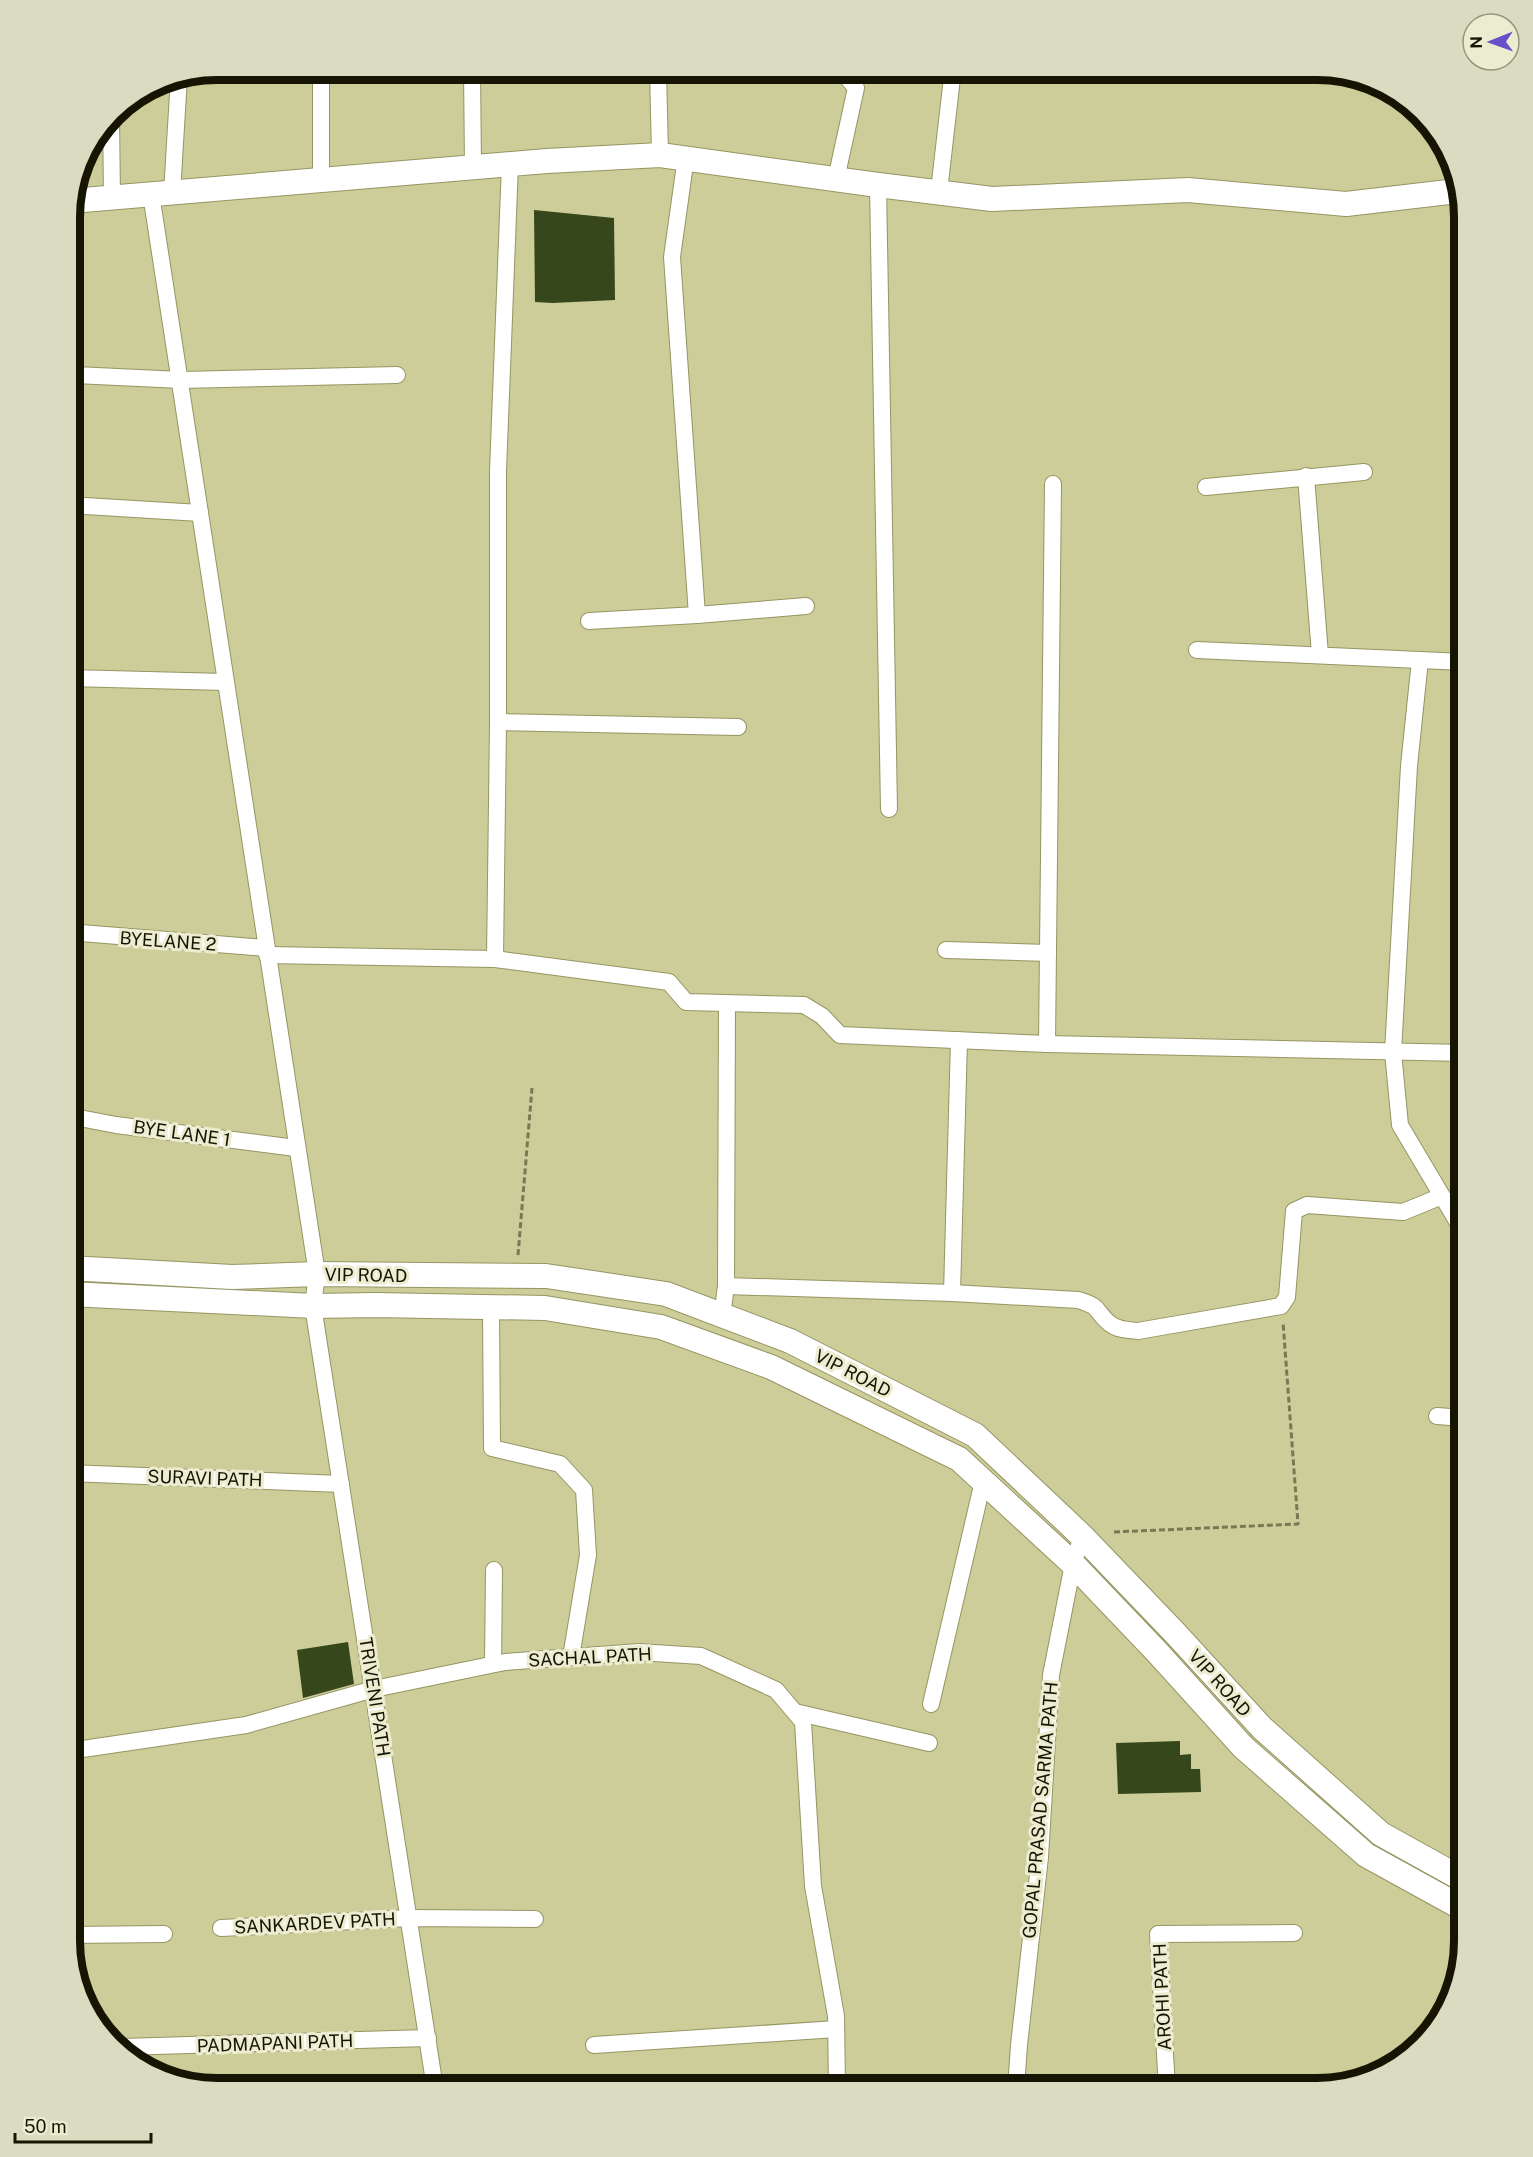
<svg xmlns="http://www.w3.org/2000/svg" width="1533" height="2157" font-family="'Public Sans',sans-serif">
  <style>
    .building { fill: #36471c }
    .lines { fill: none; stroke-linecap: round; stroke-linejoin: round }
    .street-casing { stroke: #969563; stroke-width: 18 }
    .secondary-casing { stroke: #969563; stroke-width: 26 }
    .path { stroke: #797854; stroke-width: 3; stroke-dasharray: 6 3; stroke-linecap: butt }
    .street { stroke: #fff; stroke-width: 16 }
    .secondary { stroke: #fff; stroke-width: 24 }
    .labels { text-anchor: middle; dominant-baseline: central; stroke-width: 6; stroke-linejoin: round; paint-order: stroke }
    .street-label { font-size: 18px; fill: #161503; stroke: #ececd1 }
    .rim { fill: none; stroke: #161503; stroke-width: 8 }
  </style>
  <rect width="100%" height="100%" fill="#cdcd99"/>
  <g class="building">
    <path d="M 534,210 L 614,218 L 615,300 L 553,303 L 535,302 Z"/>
    <path d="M 348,1642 L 354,1684 L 303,1698 L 297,1650 Z"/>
    <path d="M 1180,1741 L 1180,1755 L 1191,1754 L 1191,1769 L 1200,1769 L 1201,1792 L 1118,1794 L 1116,1743 Z"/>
  </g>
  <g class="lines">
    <g class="street-casing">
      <g id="street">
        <path d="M 472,69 L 473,167"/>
        <path d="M 658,69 L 660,155"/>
        <path d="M 111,117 L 112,198"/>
        <path d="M 686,157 L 672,257 L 697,615"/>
        <path d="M 836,179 L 856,88 L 840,69"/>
        <path d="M 321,180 L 321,69"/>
        <path d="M 878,185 L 889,809"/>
        <path d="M 939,191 L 953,69"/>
        <path d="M 172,193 L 179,77"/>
        <path d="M 151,194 L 317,1274 L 313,1306 L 435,2088"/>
        <path d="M 75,375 L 181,380 L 397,375"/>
        <path d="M 1306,476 L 1320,655"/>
        <path d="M 1206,487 L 1364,472"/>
        <path d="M 69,505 L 200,513"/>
        <path d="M 589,621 L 697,615 L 806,606"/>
        <path d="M 1197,650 L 1464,662"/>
        <path d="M 1420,660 L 1409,766 L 1393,1052 L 1400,1125 L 1464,1233"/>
        <path d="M 69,678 L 225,682"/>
        <path d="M 498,722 L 738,727"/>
        <path d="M 69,932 L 266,948"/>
        <path d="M 946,950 L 1048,953"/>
        <path d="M 267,955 L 495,959 L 669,982 L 686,1002 L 804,1005 L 822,1016 L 840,1035 L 1047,1044 L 1464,1053"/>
        <path d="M 495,959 L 498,722 L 498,471 L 510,164"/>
        <path d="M 1047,1044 L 1053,484"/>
        <path d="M 69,1116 L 116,1125 L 296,1148"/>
        <path d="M 726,1286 L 952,1293 L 1078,1300 C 1102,1307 1094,1310 1109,1323 C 1117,1330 1128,1330 1138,1331 L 1281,1306 L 1287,1297 L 1294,1211 L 1307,1205 L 1403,1212 L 1442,1196"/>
        <path d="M 952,1293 L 959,1040"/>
        <path d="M 491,1307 L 492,1448 L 560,1464 L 584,1490 L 588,1555 L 571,1657"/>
        <path d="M 722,1316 L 726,1286 L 727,1004"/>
        <path d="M 1437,1416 L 1464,1418"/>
        <path d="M 69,1473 L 341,1484"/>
        <path d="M 493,1664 L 494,1570"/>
        <path d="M 931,1704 L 983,1481"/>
        <path d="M 795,1712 L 929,1743"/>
        <path d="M 69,1751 L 246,1725 L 374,1689 L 505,1662 L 639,1652 L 701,1656 L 776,1690 L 803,1722 L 813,1886 L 836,2016 L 837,2088"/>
        <path d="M 221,1928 L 410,1918 L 535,1919"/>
        <path d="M 69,1935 L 164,1934"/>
        <path d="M 594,2045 L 836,2029"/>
        <path d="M 122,2047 L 428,2038"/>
        <path d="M 1016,2088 L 1019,2045 L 1040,1857 L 1051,1675 L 1073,1564 L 1082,1536"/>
        <path d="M 1167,2088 L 1158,1934 L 1294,1933"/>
      </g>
    </g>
    <g class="secondary-casing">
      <g id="secondary">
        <path d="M 71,201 L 547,161 L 660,155 L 878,185 L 992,199 L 1188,190 L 1346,204 L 1457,191"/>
        <path d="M 69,1268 L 232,1277 L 317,1274 L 546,1276 L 666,1294 L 790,1341 L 975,1435 L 1082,1536 L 1176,1634 L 1262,1728 L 1381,1834 L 1464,1880"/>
        <path d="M 69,1294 L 313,1306 L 375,1305 L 545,1308 L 661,1327 L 771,1367 L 959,1459 L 1073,1564 L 1157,1652 L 1243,1747 L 1366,1855 L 1464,1909"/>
      </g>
    </g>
    <g class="path">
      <path d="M 518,1255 L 532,1088"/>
      <path d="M 1114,1532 L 1298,1524 L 1283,1322"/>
    </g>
    <use href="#street" class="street"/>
    <use href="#secondary" class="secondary"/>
  </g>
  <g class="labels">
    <g class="street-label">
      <text transform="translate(168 941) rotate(4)">BYELANE 2</text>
      <text transform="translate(182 1133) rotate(8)">BYE LANE 1</text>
      <text transform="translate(366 1275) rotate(1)">VIP ROAD</text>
      <text transform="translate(853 1373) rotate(27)">VIP ROAD</text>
      <text transform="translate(205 1478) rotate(2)">SURAVI PATH</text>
      <text transform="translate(590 1657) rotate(-3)">SACHAL PATH</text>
      <text transform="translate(1220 1683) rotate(48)">VIP ROAD</text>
      <text transform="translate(375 1697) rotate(81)">TRIVENI PATH</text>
      <text transform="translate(1040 1810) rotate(-85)">GOPAL PRASAD SARMA PATH</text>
      <text transform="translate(315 1923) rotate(-3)">SANKARDEV PATH</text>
      <text transform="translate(1162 1997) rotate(-93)">AROHI PATH</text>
      <text transform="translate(275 2043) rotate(-2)">PADMAPANI PATH</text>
    </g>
  </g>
  <path d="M0 0H1533V2157H0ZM217 80H1317A137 137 0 0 1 1454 217V1941A137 137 0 0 1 1317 2078H217A137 137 0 0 1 80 1941V217A137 137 0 0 1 217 80Z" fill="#dbdbc1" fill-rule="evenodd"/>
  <path class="rim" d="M217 80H1317A137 137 0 0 1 1454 217V1941A137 137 0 0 1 1317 2078H217A137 137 0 0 1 80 1941V217A137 137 0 0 1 217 80Z"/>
  <g transform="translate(1491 42) rotate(269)"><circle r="28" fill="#ececd1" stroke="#96967f" stroke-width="1.5"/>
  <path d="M0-4.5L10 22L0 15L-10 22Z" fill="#6750c9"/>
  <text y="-9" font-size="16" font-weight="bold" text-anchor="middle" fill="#161503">N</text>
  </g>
  <path d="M15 2133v9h136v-9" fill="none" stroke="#161503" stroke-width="3"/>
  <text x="24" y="2133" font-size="18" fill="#161503" stroke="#ececd1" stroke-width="4.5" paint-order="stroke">50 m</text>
</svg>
